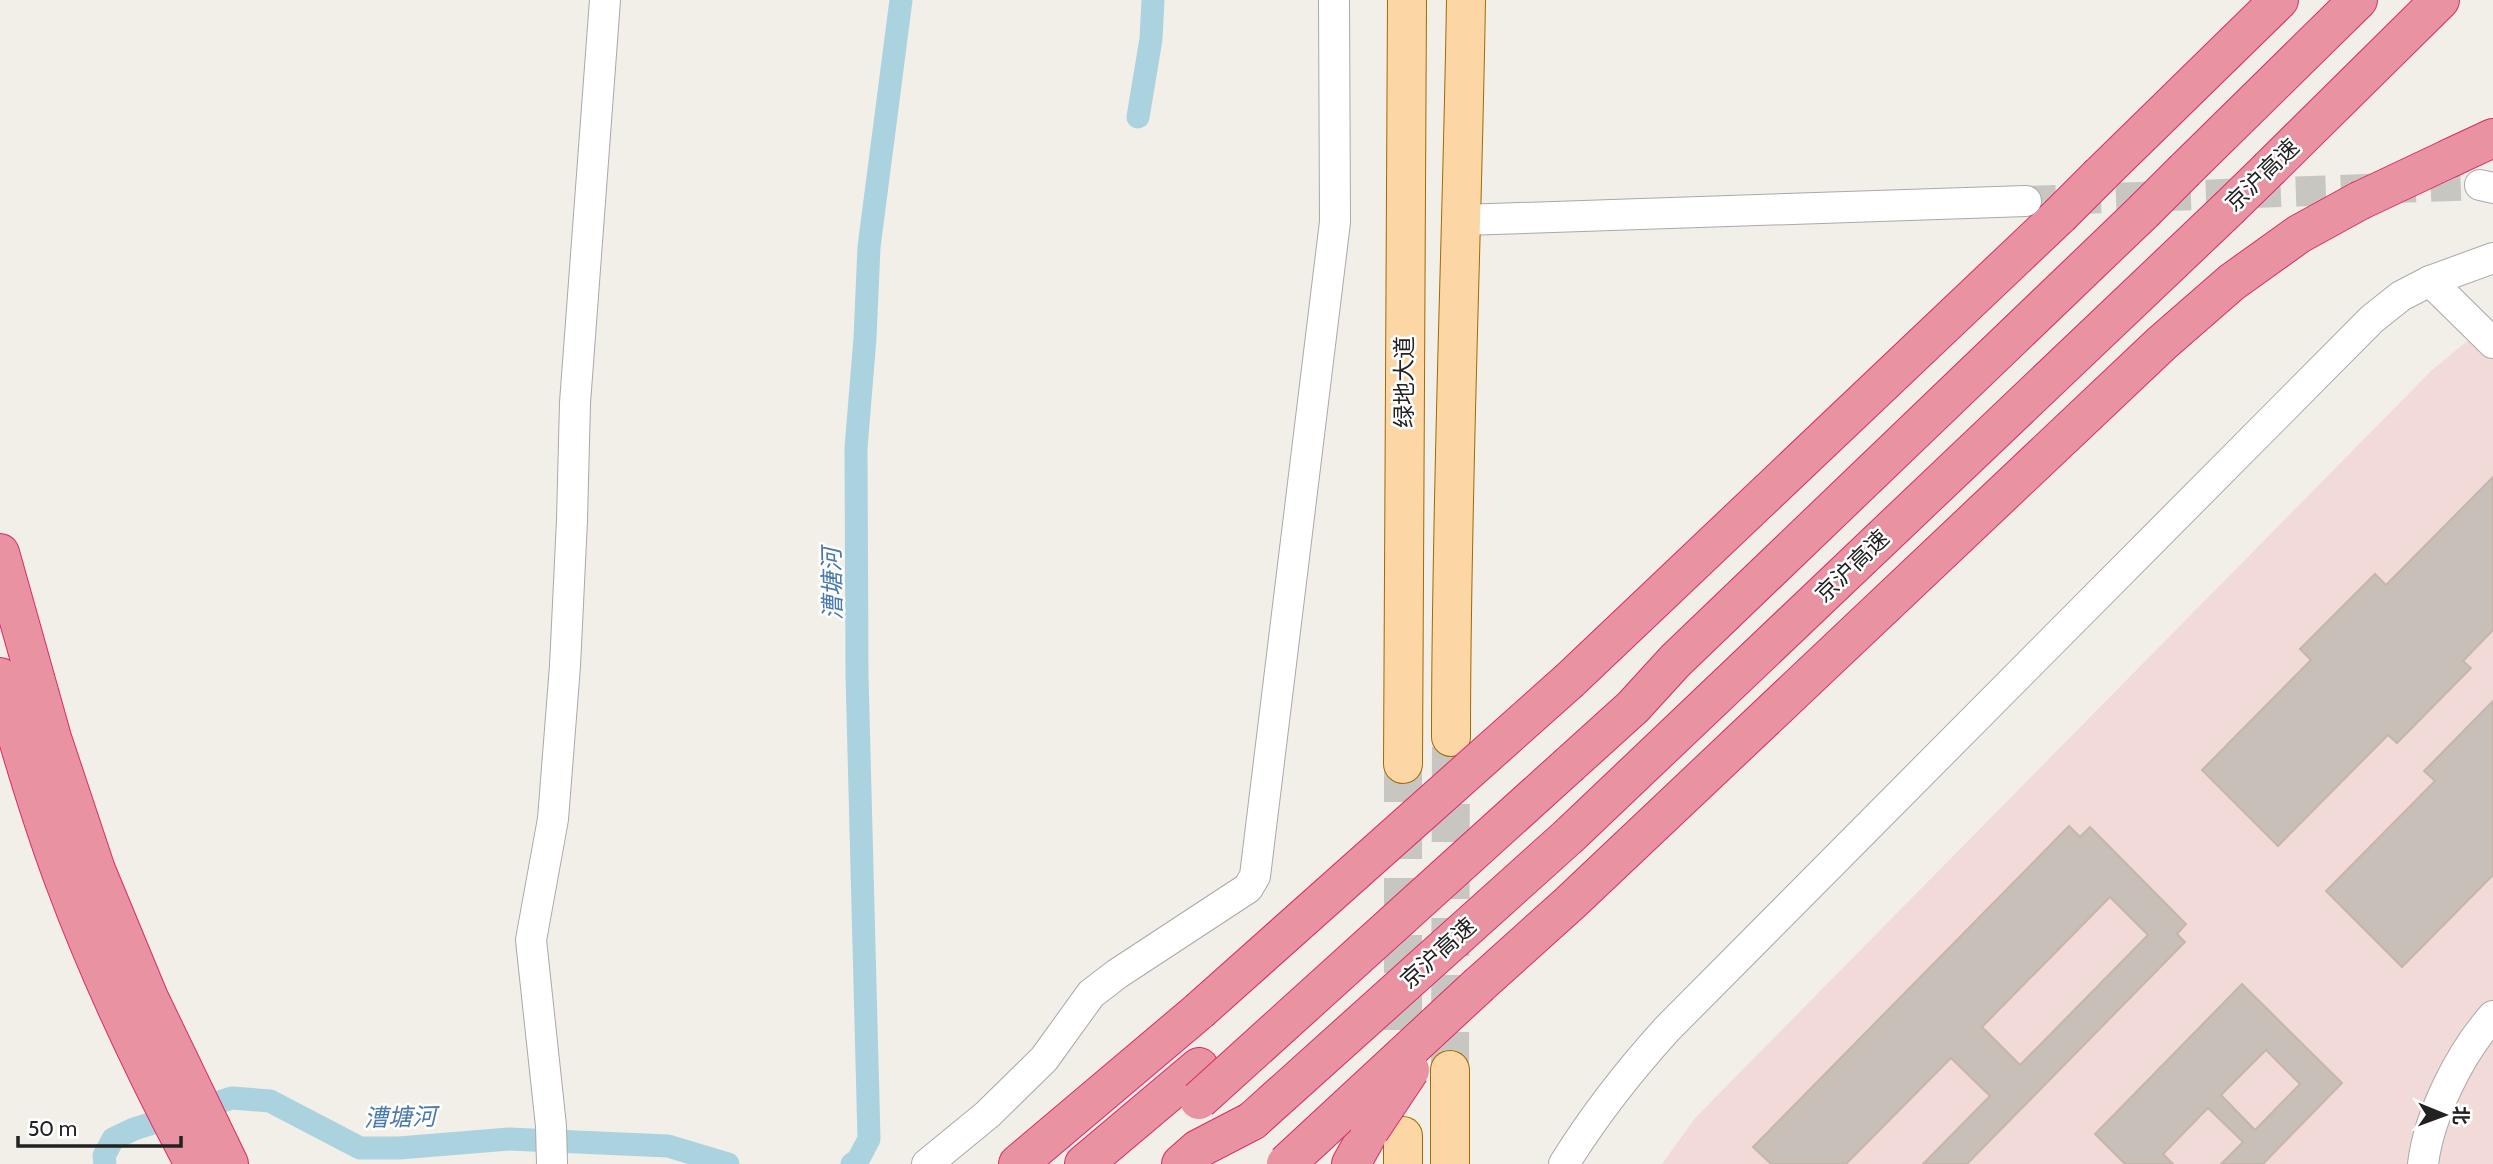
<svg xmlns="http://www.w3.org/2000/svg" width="2493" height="1164" font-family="Cabin,'Noto Sans SC',sans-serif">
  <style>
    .commercial { fill: #f2dad9 }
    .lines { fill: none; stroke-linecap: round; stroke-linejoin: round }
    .canal { stroke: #aad3df; stroke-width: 23 }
    .building { fill: #c7bfb8; stroke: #c4b6ab; stroke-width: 2; fill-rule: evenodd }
    .minor-tunnel { stroke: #c8c6c1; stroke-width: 30; stroke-dasharray: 30 15; stroke-linecap: butt }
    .major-tunnel { stroke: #c8c6c1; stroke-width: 38; stroke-dasharray: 38 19; stroke-linecap: butt }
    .minor-casing { stroke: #a9a9a9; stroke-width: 32 }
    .major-casing { stroke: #a06b00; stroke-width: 40 }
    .highway-casing { stroke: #dc2a67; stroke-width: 40 }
    .minor { stroke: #fff; stroke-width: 30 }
    .major { stroke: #fcd6a4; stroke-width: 38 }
    .highway { stroke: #e892a2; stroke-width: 38 }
    .highway-bridge-casing { stroke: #dc2a67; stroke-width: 40; stroke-linecap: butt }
    .highway-bridge { stroke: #e892a2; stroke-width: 38 }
    .labels { text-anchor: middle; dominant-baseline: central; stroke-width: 5; stroke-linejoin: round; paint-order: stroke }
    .street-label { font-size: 23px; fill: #222; stroke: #fff }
    .water-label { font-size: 24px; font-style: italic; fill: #4a7aab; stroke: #fff }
  </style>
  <rect width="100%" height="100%" fill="#f2efe9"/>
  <path class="commercial" d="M 2493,320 L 2493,1164 L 1662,1164 L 1695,1118 L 2432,370 Z"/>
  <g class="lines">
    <g class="canal">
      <path d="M 1138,117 L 1151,39 L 1153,0"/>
      <path d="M 105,1164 L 104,1156 L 113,1139 L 134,1129 L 232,1098 L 270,1101 L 360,1148 L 399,1148 L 509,1139 L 668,1146 L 728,1164"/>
      <path d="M 852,1164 L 858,1160 L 869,1139 L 857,675 L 856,448 L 865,338 L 869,247 L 901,0"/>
    </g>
  </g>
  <g class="building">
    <path d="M 2493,477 L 2493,630 L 2463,661 L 2471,668 L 2397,743 L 2388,735 L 2278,846 L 2202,770 L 2311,660 L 2300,649 L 2375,574 L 2386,585 Z"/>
    <path d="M 2493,701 L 2493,875 L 2402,967 L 2326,891 L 2435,781 L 2424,771 Z"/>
    <path d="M 2069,826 L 2080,837 L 2090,827 L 2186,924 L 2177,934 L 2185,942 L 1967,1164 L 1923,1164 L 1990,1096 L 1951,1058 L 1846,1164 L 1771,1164 L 1753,1147 ZM 2110,897 L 2148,935 L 2020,1065 L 1982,1027 Z"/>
    <path d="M 2242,984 L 2342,1083 L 2263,1164 L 2221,1164 L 2243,1142 L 2208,1108 L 2163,1154 L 2173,1164 L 2125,1164 L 2095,1134 ZM 2266,1050 L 2300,1084 L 2255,1130 L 2221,1095 Z"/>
  </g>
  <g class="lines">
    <path class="minor-tunnel" d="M 2026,201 L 2480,185"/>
    <g class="major-tunnel">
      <path d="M 1403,764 L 1403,1081"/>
      <path d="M 1450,1070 L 1451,737"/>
    </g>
    <g class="minor-casing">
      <g id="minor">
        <path d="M 2480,185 L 2493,188"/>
        <path d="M 1463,220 L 2026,201"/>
        <path d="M 2430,281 L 2493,343"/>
        <path d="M 552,1164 L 551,1126 L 531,940 L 553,819 L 565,666 L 572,520 L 575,403 L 605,0"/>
        <path d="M 927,1164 L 988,1114 L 1044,1059 L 1091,994 L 1117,974 L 1248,888 L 1255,876 L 1335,222 L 1334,0"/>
        <path d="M 1564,1164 C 1595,1114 1628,1072 1667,1029 L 2372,319 L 2401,296 L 2430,281 L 2493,258"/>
        <path d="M 2423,1164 C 2429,1115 2460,1053 2493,1016"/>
      </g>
    </g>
    <g class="major-casing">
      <g id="major">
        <path d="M 1451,737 C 1451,491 1462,246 1466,0"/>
        <path d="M 1403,764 L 1407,0"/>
        <path d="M 1403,1136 L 1403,1164"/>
        <path d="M 1450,1164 L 1450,1070"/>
      </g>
    </g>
    <g class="highway-casing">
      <g id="highway">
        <path d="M 2450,158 L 2493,138"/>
        <path d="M 2270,168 L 2440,0"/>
        <path d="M 2185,170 L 2358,0"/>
        <path d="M 2101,174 L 2279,0"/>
        <path d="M 0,553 L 52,738 L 96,870 L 149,998 L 229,1164"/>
        <path d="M 0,677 C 19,745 39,813 64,880 C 100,977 145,1072 194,1164"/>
        <path d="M 1570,680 L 2059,216"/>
        <path d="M 1570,764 L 1633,707 L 1675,661 L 2143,212"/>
        <path d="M 1570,835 L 2228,209"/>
        <path d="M 1480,984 L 1570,903 L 2162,343 L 2232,282 L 2299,234 L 2359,201"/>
        <path d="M 1018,1164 L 1199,1011"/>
        <path d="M 1084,1164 L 1199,1067"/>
        <path d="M 1181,1164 L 1198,1149 L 1252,1121"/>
        <path d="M 1351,1164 L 1370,1130"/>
      </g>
    </g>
    <use href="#minor" class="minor"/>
    <use href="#major" class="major"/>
    <use href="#highway" class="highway"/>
    <g class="highway-bridge-casing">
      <g id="highway-bridge">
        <path d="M 2359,201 L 2450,158"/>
        <path d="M 2228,209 L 2270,168"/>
        <path d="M 2143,212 L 2185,170"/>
        <path d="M 2059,216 L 2101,174"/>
        <path d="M 1199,1011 L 1570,680"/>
        <path d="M 1199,1100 L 1570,764"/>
        <path d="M 1252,1121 L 1570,835"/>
        <path d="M 1370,1130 L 1410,1070"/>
        <path d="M 1286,1164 L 1480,984"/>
      </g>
    </g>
    <use href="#highway-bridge" class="highway-bridge"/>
  </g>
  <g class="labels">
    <g class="street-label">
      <text transform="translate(2262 175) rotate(-44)">京沪高速</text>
      <text transform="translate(1404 382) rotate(-90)">绿地大道</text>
      <text transform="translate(1852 566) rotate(-44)">京沪高速</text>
      <text transform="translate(1438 953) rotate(-42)">京沪高速</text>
    </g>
    <g class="water-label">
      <text transform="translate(832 584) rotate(-91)">漕塘河</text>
      <text transform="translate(400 1117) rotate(-1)">漕塘河</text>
    </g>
  </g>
  <g transform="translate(2444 1115) rotate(91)" stroke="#ffffff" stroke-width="5" paint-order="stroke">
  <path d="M0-5L12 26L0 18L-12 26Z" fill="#222222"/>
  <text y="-10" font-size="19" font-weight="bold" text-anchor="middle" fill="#222222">北</text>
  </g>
  <path d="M18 1136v10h163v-10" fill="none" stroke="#222222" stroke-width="3.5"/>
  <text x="28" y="1136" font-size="21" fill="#222222" stroke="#ffffff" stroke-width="5" paint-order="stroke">50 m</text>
</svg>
